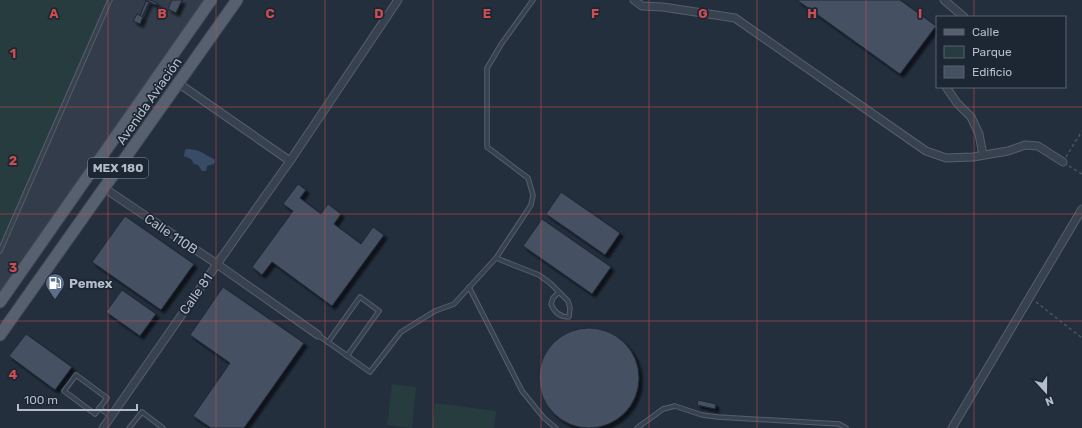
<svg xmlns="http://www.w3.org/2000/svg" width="1082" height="428" font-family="Rubik,sans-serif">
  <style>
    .airport { fill: #323c4b }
    .green { fill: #263c3f }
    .water { fill: #394c67 }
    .building { fill: #455162; stroke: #1f2835; filter: url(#shadow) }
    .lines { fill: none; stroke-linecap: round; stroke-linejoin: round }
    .lane-casing { stroke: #565f6c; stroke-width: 5.5 }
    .street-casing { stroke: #565f6c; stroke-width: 9 }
    .primary-casing { stroke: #414a57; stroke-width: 13 }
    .path { stroke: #44595c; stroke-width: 1.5; stroke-dasharray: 3 3; stroke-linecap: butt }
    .lane { stroke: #38414e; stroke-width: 3.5 }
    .street { stroke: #38414e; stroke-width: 7 }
    .primary { stroke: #56606e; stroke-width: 11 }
    .grid { fill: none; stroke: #ce4d50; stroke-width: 1; stroke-opacity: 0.55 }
    .labels { text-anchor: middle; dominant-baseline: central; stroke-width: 3.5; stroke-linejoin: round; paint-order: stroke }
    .shield { fill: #1d2633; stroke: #878f9c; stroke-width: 1 }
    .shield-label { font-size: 12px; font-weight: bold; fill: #b4bcc9 }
    .street-label { font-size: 13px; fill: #b4bcc9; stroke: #1d2633 }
    .poi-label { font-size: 13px; font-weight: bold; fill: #b4bcc9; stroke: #1d2633; text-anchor: start }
    .grid-label { font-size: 13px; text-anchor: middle; font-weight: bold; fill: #ce4d50; stroke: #1d2633; stroke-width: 3.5; stroke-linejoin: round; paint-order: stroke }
  </style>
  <defs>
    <filter id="shadow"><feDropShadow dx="3.5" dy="3.5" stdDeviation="1" flood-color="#0009"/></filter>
  </defs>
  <rect width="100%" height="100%" fill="#242f3e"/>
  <path class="airport" d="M 0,0 L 206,0 L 0,296 Z"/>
  <g class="green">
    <path d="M 0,0 L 106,0 L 0,244 Z"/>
    <path d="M 392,384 L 416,387 L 412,428 L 387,425 Z"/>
    <path d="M 435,403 L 496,411 L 494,428 L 432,428 Z"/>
  </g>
  <path class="water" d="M 187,149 C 197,150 198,150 206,155 C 209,157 212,157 215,160 L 214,164 L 207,166 L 206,171 L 202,171 L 198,165 L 194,164 L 191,159 L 184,156 L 185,150 Z"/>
  <g class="building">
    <path d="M 145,0 L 150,0 L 157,3 L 156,5 Z"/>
    <path d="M 172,0 L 182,0 L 176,13 L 168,9 Z"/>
    <path d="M 797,0 L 900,0 L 936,26 L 900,74 Z"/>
    <path d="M 146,1 L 149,2 L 142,17 L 140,16 Z"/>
    <path d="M 137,14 L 143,17 L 140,24 L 133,21 Z"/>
    <path d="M 298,184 L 306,190 L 300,198 L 321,214 L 328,204 L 341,214 L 334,224 L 361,244 L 373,227 L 384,235 L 332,306 L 272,262 L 262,275 L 252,267 L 293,211 L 283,204 Z"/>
    <path d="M 561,192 L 620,233 L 605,255 L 546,214 Z"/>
    <path d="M 125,216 L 194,264 L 161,310 L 92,262 Z"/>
    <path d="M 542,219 L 611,267 L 592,294 L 523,246 Z"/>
    <path d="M 223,287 L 304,343 L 244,428 L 211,428 L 193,416 L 230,363 L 190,335 Z"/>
    <path d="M 122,290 L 156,314 L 140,336 L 106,312 Z"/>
    <circle cx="589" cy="378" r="50"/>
    <path d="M 26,334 L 72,367 L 55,390 L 9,356 Z"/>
    <path d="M 698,400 L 716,404 L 715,409 L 697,405 Z"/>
  </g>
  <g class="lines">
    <g class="lane-casing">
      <g id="lane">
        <path d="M 0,251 L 110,0"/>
        <path d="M 496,258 L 539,275 L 550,283 L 568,301 L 570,308 L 569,317 C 560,317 554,312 551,304 L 553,298 L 559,292"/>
        <path d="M 469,287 L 522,391 L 544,418 L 556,428"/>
        <path d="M 318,335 L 370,372 L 401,332 L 435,311 L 454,304 L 496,258 L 531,205 L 533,195 L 528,178 L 487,147 L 487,68 L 502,43 L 533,0"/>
        <path d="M 328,342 L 360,297 L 379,311 L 347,356"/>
        <path d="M 76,375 L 107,398 L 95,414 L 64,391 Z"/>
        <path d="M 99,408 L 111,416"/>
        <path d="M 129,428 L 142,412 L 163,428"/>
        <path d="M 637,428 L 663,409 L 675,406 L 702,415 L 718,417 L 839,424 L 846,428"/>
      </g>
    </g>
    <g class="street-casing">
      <g id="street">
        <path d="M 634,0 L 642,6 L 663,7 L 735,18 L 926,151 L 946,158 L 973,157 L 1008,151 L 1025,145 L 1038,146 L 1063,162"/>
        <path d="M 944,0 L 964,17"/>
        <path d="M 178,83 L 290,161"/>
        <path d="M 946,87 L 957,103 L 971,117 L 979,134 L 983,155"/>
        <path d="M 104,188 L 217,264 L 318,335"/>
        <path d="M 103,428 L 217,264 L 290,161 L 398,0"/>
        <path d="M 952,428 L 1082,209"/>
      </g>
    </g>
    <g class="primary-casing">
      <g id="primary">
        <path d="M 0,302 L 211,0"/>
        <path d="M 0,335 L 237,0"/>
      </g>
    </g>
    <g class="path">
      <path d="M 1066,157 L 1082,131"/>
      <path d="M 1069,166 L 1082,174"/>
      <path d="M 1036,302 L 1082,338"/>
    </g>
    <use href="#lane" class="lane"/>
    <use href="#street" class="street"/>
    <use href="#primary" class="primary"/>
  </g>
  <path class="grid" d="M 108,0 L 108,428M 216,0 L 216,428M 325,0 L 325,428M 433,0 L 433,428M 541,0 L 541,428M 649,0 L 649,428M 757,0 L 757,428M 866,0 L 866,428M 974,0 L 974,17M 974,87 L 974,428M 0,107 L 1082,107M 0,214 L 1082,214M 0,321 L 1082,321"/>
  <defs>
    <g id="fuel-pin" transform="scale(1)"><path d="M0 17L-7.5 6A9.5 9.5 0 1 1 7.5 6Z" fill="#5c6f8a" stroke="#1d2633"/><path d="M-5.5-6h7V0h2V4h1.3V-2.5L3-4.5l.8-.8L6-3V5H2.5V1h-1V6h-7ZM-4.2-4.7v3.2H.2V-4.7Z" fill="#fff"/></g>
  </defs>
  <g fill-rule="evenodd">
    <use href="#fuel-pin" x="55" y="283"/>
  </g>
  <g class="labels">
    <rect class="shield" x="88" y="158" width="60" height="20" rx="3"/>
    <g class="shield-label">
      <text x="118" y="168">MEX 180</text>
    </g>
    <g class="street-label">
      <text transform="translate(149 101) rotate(-55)">Avenida Aviación</text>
      <text transform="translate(171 234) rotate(34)">Calle 110B</text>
      <text transform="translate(196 294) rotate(-55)">Calle 81</text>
    </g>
    <g class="poi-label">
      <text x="69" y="283">Pemex</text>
    </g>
  </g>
  <g class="grid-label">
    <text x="54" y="18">A</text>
    <text x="162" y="18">B</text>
    <text x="270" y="18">C</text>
    <text x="379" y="18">D</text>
    <text x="487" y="18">E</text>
    <text x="595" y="18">F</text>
    <text x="703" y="18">G</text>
    <text x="812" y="18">H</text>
    <text x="920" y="18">I</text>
    <text x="13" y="58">1</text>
    <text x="13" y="165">2</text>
    <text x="13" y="272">3</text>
    <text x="13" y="379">4</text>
  </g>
  <rect x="936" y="16" width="130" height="72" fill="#1d2633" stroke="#59626f"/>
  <rect x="944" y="29" width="20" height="6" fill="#56606e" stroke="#59626f"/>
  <text x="972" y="36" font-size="12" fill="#b4bcc9">Calle</text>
  <rect x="944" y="46" width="20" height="12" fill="#263c3f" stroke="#59626f"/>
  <text x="972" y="56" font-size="12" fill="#b4bcc9">Parque</text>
  <rect x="944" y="66" width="20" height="12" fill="#455162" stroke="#59626f"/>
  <text x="972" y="76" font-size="12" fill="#b4bcc9">Edificio</text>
  <g transform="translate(1046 392) rotate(159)" stroke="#1d2633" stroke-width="3" paint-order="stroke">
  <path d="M0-3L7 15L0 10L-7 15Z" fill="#b4bcc9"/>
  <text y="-6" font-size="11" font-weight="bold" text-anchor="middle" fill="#b4bcc9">N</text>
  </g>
  <path d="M18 404v6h119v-6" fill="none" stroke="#b4bcc9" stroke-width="2"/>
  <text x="24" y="404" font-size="12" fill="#b4bcc9" stroke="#1d2633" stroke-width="3" paint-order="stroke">100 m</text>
</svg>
